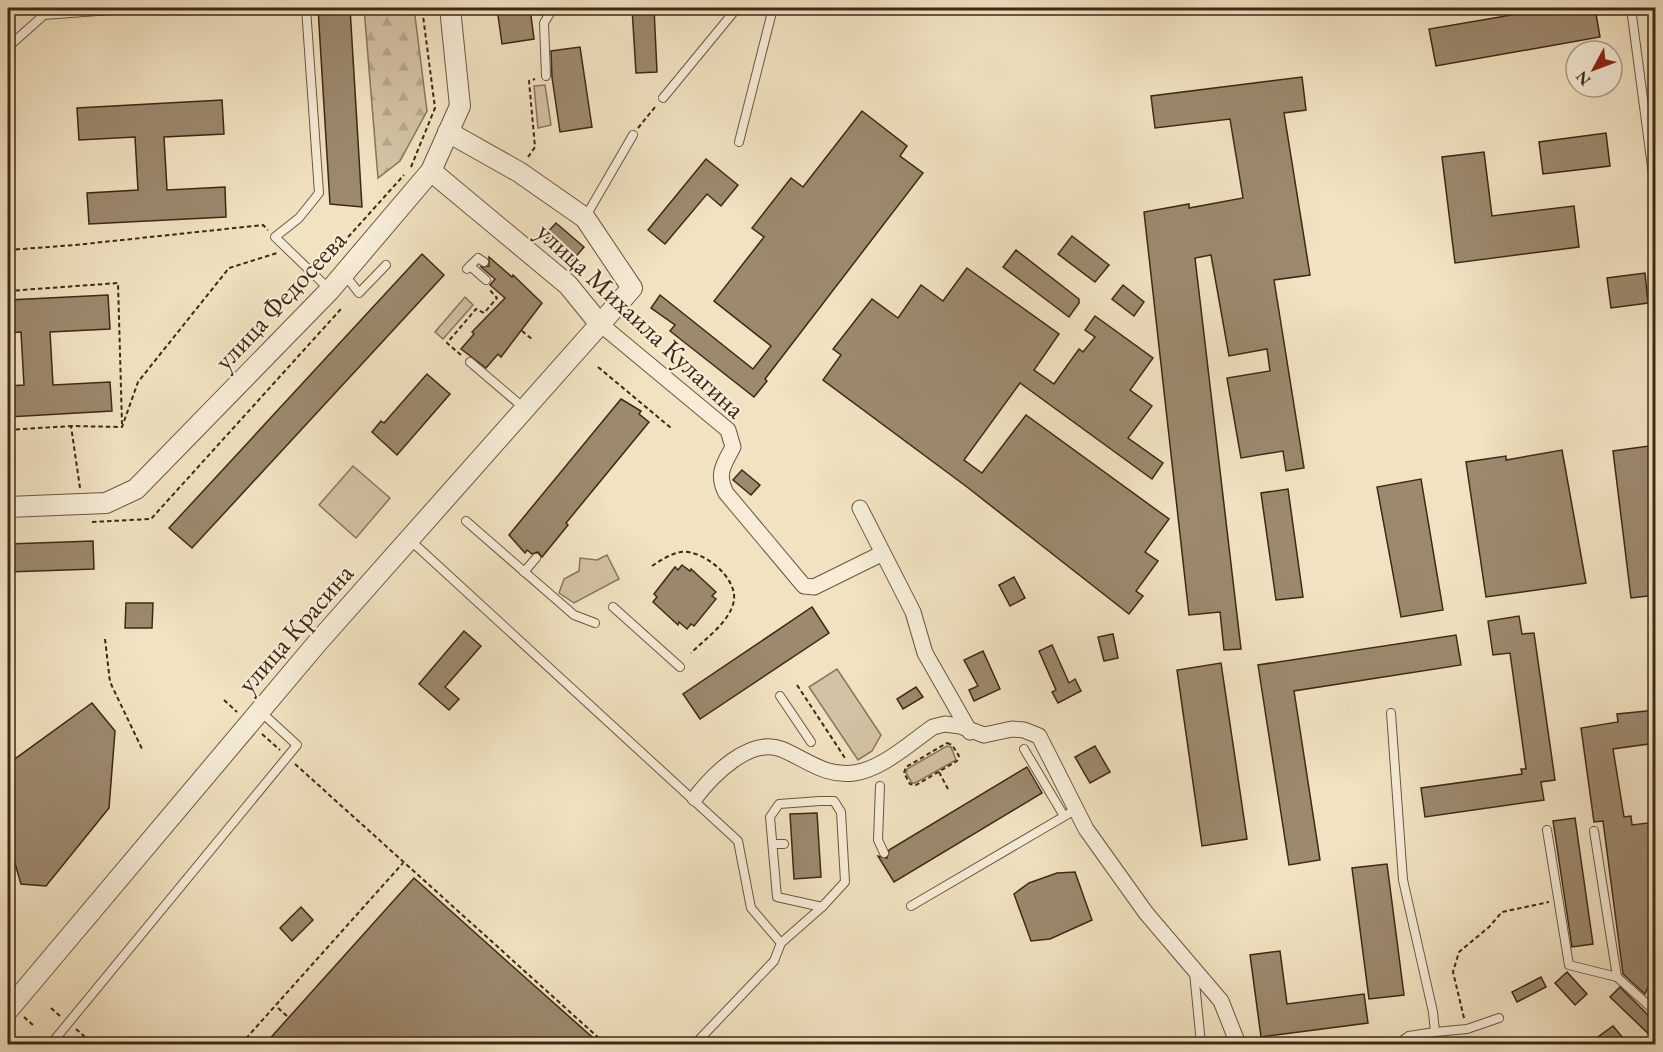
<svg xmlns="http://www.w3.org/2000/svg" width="1663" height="1052" font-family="'EB Garamond',serif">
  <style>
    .forest { fill: url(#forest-firs); stroke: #89755c; stroke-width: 1.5 }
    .park { fill: #d3c2a4; stroke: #89755c; stroke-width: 1.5 }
    .building { fill: #9c896e; stroke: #3f2814; stroke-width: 1.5 }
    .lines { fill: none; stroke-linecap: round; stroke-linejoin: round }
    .service-casing { stroke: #6c563f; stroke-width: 10 }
    .minor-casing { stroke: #6c563f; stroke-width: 17 }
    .tertiary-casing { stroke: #6c563f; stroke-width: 22 }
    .path { stroke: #3f2814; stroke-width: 2; stroke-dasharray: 4.5 3; stroke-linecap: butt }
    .service { stroke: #f6ecd7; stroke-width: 8 }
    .minor { stroke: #f6ecd7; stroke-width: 15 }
    .tertiary { stroke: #f6ecd7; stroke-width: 20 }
    .labels { text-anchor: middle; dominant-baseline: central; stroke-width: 4.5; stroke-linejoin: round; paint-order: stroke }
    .street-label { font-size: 27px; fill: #3f2814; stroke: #f6ecd7 }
  </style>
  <defs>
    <pattern id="forest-firs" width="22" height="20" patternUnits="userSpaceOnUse" patternTransform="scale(1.5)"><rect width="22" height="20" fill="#d3c2a4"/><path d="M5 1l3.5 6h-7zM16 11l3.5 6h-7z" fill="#b6a78c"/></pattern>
  </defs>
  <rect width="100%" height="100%" fill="#f1e2c1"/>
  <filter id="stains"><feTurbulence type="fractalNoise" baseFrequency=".00333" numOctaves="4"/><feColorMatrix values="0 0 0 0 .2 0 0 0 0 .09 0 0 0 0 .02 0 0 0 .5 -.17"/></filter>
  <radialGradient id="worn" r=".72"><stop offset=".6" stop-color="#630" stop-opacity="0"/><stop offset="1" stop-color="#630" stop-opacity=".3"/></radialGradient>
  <path class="forest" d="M 364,8 L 414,8 L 427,111 L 400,161 L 378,178 Z"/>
  <g class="park">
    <path d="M 545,85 L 551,125 L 538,128 L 534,86 Z"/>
    <path d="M 465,297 L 473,305 L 443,339 L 435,332 Z"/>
    <path d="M 353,466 L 390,498 L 356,538 L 319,505 Z"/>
    <path d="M 607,555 L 619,579 L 574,603 L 559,593 L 564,579 L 579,571 L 580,558 L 597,560 Z"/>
    <path d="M 837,669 L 881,735 L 872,751 L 858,760 L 809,687 Z"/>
    <path d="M 947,746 L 951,747 L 956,760 L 915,783 L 912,783 L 906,773 L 907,769 Z"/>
  </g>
  <g class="building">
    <path d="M 318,8 L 350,8 L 362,207 L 330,204 Z"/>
    <path d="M 497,8 L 530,8 L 534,39 L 502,44 Z"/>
    <path d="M 632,8 L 654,8 L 657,72 L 636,73 Z"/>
    <path d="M 1553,8 L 1595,8 L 1600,37 L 1436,66 L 1429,29 Z"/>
    <path d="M 580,47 L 592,127 L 560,132 L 552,77 L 551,51 Z"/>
    <path d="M 1302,77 L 1306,110 L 1284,113 L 1310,275 L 1274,280 L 1304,468 L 1286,471 L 1283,451 L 1241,458 L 1227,378 L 1270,371 L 1267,349 L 1229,356 L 1211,255 L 1195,258 L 1241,649 L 1224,650 L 1220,612 L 1189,615 L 1144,212 L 1189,204 L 1189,208 L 1243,198 L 1230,119 L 1155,128 L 1151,96 Z"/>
    <path d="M 222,100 L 224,134 L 164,137 L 167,190 L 225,187 L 226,217 L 89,224 L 87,193 L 138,190 L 135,137 L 79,140 L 77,108 Z"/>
    <path d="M 862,111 L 907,146 L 900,156 L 923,173 L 765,379 L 767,381 L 754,397 L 670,331 L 675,325 L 651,308 L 660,295 L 753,369 L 771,346 L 714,301 L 764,237 L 752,228 L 791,178 L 803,187 Z"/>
    <path d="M 1606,133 L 1610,166 L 1543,174 L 1539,142 Z"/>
    <path d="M 1484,152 L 1492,216 L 1574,206 L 1579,247 L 1455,263 L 1442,157 Z"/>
    <path d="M 706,159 L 738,185 L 721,206 L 707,194 L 665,244 L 648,230 Z"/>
    <path d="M 556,223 L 584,247 L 572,261 L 544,236 Z"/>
    <path d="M 1072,236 L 1109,265 L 1095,282 L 1058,254 Z"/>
    <path d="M 1016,250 L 1079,299 L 1079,303 L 1069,317 L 1003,267 Z"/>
    <path d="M 422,254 L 444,275 L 192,548 L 169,528 Z"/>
    <path d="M 489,257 L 512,277 L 513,275 L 542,303 L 501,357 L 498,354 L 486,368 L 461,349 L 474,334 L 472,332 L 505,298 L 490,285 L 495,279 L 481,267 L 489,266 Z"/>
    <path d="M 967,268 L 1059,334 L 1034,370 L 1054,384 L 1079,349 L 1083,352 L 1095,337 L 1085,330 L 1095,316 L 1153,358 L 1130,390 L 1152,406 L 1128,438 L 1163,463 L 1152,479 L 1020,383 L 964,460 L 982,473 L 1026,415 L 1169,519 L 1145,552 L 1158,561 L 1136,591 L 1143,596 L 1129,614 L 967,487 L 823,380 L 841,355 L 833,349 L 872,299 L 898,318 L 921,285 L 943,301 Z"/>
    <path d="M 1645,273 L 1648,303 L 1611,308 L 1607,278 Z"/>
    <path d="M 1123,285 L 1144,302 L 1134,316 L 1112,299 Z"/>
    <path d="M 108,295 L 110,329 L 50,332 L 53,385 L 110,382 L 112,411 L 8,417 L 8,386 L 24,385 L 21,332 L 8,333 L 8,300 Z"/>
    <path d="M 427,374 L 450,394 L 397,455 L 372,432 L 381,421 L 384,423 Z"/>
    <path d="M 621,399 L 641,411 L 639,414 L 649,422 L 566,523 L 568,525 L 542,557 L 538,552 L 532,554 L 527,550 L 525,553 L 509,535 Z"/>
    <path d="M 1649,446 L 1656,490 L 1656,595 L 1631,598 L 1613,451 Z"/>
    <path d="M 1562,450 L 1586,583 L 1486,597 L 1466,462 L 1506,456 L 1506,460 Z"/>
    <path d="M 742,470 L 760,485 L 751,495 L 733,480 Z"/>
    <path d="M 1421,479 L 1443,610 L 1401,617 L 1377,487 Z"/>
    <path d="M 1288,489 L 1303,597 L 1276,600 L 1261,493 Z"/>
    <path d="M 93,541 L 94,569 L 8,572 L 8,544 Z"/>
    <path d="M 682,565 L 690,571 L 691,569 L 716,592 L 712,596 L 716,599 L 694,626 L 691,624 L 687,629 L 679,622 L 678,625 L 653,602 L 657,597 L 654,594 L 675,567 L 678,570 Z"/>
    <path d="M 1014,577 L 1025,598 L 1010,606 L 999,585 Z"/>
    <path d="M 126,603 L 153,603 L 152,628 L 125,628 Z"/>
    <path d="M 812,607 L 829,633 L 700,719 L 683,694 Z"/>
    <path d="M 1519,616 L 1522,634 L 1534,633 L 1555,780 L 1541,782 L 1544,800 L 1425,817 L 1421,788 L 1522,774 L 1521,769 L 1526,769 L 1510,653 L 1493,655 L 1488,621 Z"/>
    <path d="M 464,631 L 481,646 L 445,687 L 459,699 L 449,710 L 419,684 Z"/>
    <path d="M 1113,634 L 1118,658 L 1104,661 L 1098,637 Z"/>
    <path d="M 1456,635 L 1461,665 L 1294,691 L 1320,860 L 1289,865 L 1258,665 Z"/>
    <path d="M 1052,645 L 1069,683 L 1075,679 L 1081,691 L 1058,703 L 1052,692 L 1056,690 L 1039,651 Z"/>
    <path d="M 983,651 L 1000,689 L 974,701 L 969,690 L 978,686 L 964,660 Z"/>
    <path d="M 1221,663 L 1247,839 L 1202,846 L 1177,670 Z"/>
    <path d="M 916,687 L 923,697 L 903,709 L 897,699 Z"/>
    <path d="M 92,703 L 115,731 L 109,808 L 46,886 L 21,884 L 8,839 L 8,764 Z"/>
    <path d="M 1656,710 L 1656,743 L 1613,749 L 1624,817 L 1631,816 L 1632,825 L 1656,822 L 1656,944 L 1648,945 L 1652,978 L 1645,994 L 1623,974 L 1603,821 L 1594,822 L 1581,728 L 1618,722 L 1617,714 Z"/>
    <path d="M 1095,746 L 1110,772 L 1090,783 L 1075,757 Z"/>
    <path d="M 1027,767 L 1042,793 L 894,882 L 878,856 L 887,858 L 889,850 Z"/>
    <path d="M 817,813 L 821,877 L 794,879 L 790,814 Z"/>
    <path d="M 1575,818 L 1593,944 L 1572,947 L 1553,821 Z"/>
    <path d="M 1387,864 L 1404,995 L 1369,999 L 1352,868 Z"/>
    <path d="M 1075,872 L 1092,920 L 1050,939 L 1031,941 L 1014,894 L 1029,883 L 1057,873 Z"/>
    <path d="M 414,878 L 510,964 L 600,1044 L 265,1044 Z"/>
    <path d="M 301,907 L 313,920 L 292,941 L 280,928 Z"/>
    <path d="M 1280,951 L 1287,1004 L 1364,994 L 1368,1023 L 1261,1037 L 1250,955 Z"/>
    <path d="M 1567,972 L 1587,994 L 1575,1005 L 1555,983 Z"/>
    <path d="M 1541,977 L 1546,987 L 1517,1002 L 1512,992 Z"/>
    <path d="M 1620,987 L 1656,1023 L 1656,1041 L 1610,997 Z"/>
    <path d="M 1613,1026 L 1628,1044 L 1604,1044 L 1598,1037 Z"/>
  </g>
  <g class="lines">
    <g class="service-casing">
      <g id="service">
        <path d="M 306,8 L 319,193 L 299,218 L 275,237 L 329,289"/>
        <path d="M 1631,8 L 1656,197"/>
        <path d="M 8,47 L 44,15 L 137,8"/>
        <path d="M 546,76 L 544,23 L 553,8"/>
        <path d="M 663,98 L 737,8"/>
        <path d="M 739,142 L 773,8"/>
        <path d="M 586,216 L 633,135"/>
        <path d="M 470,266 L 486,280"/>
        <path d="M 467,269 L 478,258 L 484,262"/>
        <path d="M 345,275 L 359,293 L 386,265"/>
        <path d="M 470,362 L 524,408"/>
        <path d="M 466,521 L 574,615 L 595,623"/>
        <path d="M 410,540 L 738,841 L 751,908 L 781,943 L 774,961 L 695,1044"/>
        <path d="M 524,572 L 536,558"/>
        <path d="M 613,607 L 680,667"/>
        <path d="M 780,696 L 811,742"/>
        <path d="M 1391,713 L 1403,880 L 1433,1012 L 1435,1032 L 1467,1029 L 1499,1018"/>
        <path d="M 1024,749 L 1064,816"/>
        <path d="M 880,786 L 878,840 L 884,853"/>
        <path d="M 820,801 L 834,801 L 841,812 L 845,882 L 822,907 L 777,897 L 770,817 L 779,804 Z"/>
        <path d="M 1547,830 L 1569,965 L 1617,977 L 1656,1012"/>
        <path d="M 1594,831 L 1617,977"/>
        <path d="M 774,844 L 784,844"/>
        <path d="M 911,906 L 1075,810"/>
        <path d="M 781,943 L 822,907"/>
        <path d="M 1194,972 L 1201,1044"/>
        <path d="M 1409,1036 L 1414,1044"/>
        <path d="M 51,1044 L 297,745 L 261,712"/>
        <path d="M 1397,1044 L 1409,1036 L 1435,1032"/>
      </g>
    </g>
    <g class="minor-casing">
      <g id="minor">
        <path d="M 599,323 L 728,430 L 733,447 C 724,464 716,474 726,493 L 804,586 L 814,587 L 881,554"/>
        <path d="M 860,508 L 913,612 L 925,653 L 970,732"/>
        <path d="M 695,798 C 712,776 749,737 781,749 C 806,759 825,777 854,773 C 882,769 910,743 933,727 L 945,724 L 960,726 L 984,735 L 1012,729 L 1024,730 L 1039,736 L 1086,829 L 1146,913 L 1221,1001 L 1238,1044"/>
      </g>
    </g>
    <g class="tertiary-casing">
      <g id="tertiary">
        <path d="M 431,171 L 568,285 L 599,323"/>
        <path d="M 8,507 L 106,503 L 136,489 L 330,290 L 431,171 L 460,106 L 450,8"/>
        <path d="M 8,1010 L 318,642 L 632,288 L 585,218 L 519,172 L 448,132"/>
      </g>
    </g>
    <g class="path">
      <path d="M 638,128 L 655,107"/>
      <path d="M 528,157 L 535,147 L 529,81 L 535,79"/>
      <path d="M 411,167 L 435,108 L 422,8"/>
      <path d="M 8,250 L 75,245 L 263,225 L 268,230"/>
      <path d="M 323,265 L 404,175"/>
      <path d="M 8,291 L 118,283 L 122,424"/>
      <path d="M 522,331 L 533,340"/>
      <path d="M 461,355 L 447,343 L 476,309 L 484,313 L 497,298 L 489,289"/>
      <path d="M 598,367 L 671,428"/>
      <path d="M 8,430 L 71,426"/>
      <path d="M 80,488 L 71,426 L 122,427 L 138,382 L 229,268 L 277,253"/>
      <path d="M 92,522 L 151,519 L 341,309"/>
      <path d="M 652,566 C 661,560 670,554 681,552 C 702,549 737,577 734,600 C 731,621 705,639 691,653"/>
      <path d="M 105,639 L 110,682 L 143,751"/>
      <path d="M 797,685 L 845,758"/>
      <path d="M 224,700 L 237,712"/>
      <path d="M 262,734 L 280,750"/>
      <path d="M 947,743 L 952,745 L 959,756 L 957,761 L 916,785 L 910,784 L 904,773 L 906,767 Z"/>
      <path d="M 295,764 L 601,1040"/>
      <path d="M 939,772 L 948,789"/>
      <path d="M 51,1008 L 60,1016"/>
      <path d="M 278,1008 L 289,1018"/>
      <path d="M 24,1017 L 35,1027"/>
      <path d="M 1464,1018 L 1453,972 L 1459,952 L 1489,927 L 1502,912 L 1549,902"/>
      <path d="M 76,1029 L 93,1044"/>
      <path d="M 241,1044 L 403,863"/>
    </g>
    <use href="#service" class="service"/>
    <use href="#minor" class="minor"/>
    <use href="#tertiary" class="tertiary"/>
  </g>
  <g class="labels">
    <g class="street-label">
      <text transform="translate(280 300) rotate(-47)">улица Федосеева</text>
      <text transform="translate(641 320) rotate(43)">улица Михаила Кулагина</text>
      <text transform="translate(295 628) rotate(-49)">улица Красина</text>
    </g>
  </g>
  <rect width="1663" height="1052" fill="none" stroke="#f1e2c1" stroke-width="30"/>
  <rect x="9" y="9" width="1645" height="1034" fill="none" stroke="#3f2814" stroke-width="3"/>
  <rect x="15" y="15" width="1633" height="1022" fill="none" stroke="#3f2814" stroke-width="1.5"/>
  <g transform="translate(1594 69) rotate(229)"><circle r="28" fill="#f6ecd7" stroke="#ad9e89" stroke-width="1.5"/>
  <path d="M0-4.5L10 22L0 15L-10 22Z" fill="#8f2418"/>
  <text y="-9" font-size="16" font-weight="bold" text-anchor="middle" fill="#3f2814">N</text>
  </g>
  <rect width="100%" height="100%" filter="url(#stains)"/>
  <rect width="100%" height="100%" fill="url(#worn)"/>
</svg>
